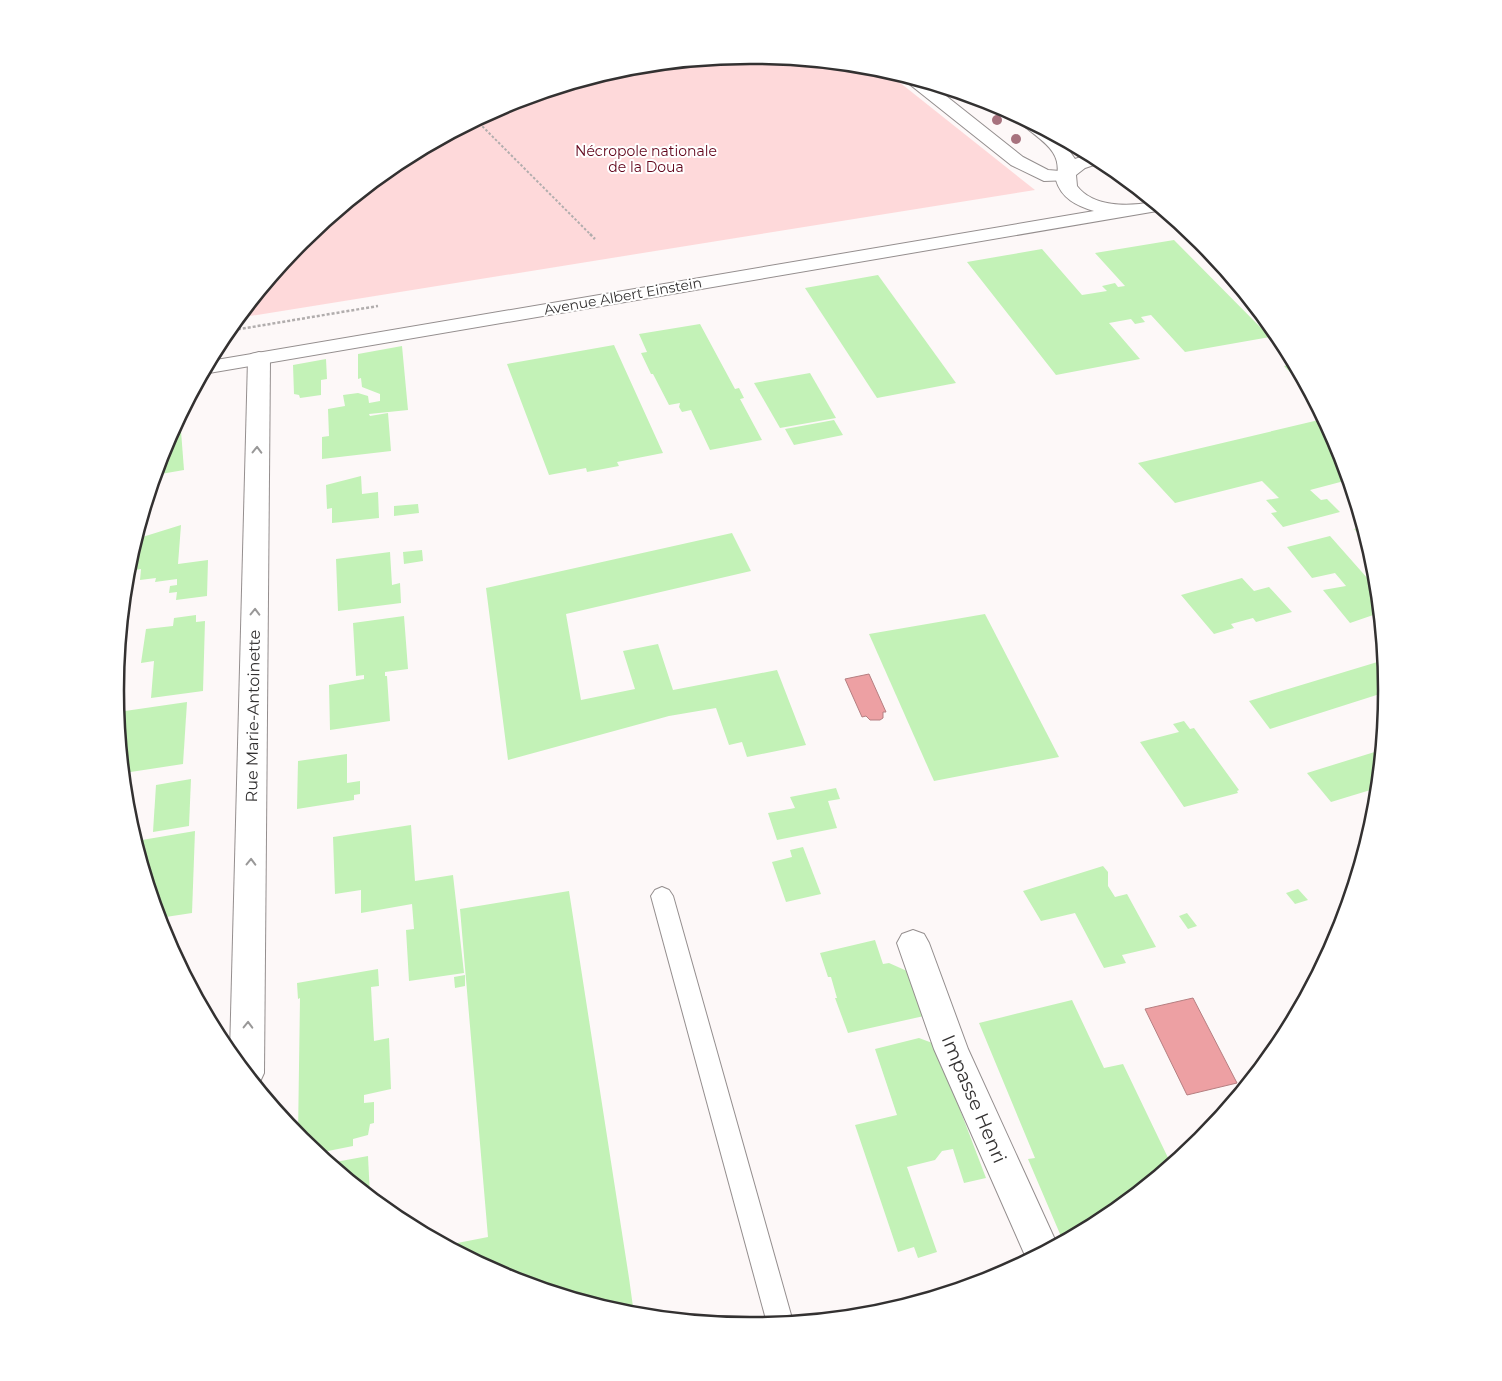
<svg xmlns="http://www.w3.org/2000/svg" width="1502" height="1381" font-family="Montserrat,sans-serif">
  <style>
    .green { fill: #fed9da }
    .water { fill: #eda0a3; stroke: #b57f81 }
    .building { fill: #c3f2b7 }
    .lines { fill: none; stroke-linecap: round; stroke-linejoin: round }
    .lane-casing { stroke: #948e8e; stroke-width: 2 }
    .street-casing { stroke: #948e8e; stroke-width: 2 }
    .secondary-casing { stroke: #948e8e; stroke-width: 2 }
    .path-far1 { stroke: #b1adad; stroke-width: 2; stroke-dasharray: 2.5 2; stroke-linecap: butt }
    .path { stroke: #b1adad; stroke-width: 2.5; stroke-dasharray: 3 2; stroke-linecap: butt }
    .lane { fill: #fff; fill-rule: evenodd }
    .street { fill: #fff; fill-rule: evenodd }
    .secondary { fill: #fff; fill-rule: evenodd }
    .tree { fill: #a7727e }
    .oneway { stroke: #999898 }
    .labels { text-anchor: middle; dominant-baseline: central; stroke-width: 4; stroke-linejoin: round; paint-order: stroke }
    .far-park-label { font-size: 14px; fill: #61041a; stroke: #fff }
    .far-street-label { font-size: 14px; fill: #333131; stroke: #fff }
    .street-label { font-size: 16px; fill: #333131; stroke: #fff }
    .near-street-label { font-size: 19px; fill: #333131; stroke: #fff }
    .rim { fill: none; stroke: #333131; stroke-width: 2.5 }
  </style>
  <rect width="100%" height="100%" fill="#fdf8f8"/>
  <path class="green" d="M 751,55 L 875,67 L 884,70 L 1035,190 L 238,318 L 302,241 L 398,162 L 508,103 L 627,67 Z"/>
  <g class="water">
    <path d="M 869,674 L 886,712 L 883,712 L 883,718 L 880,720 L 870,720 L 866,716 L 862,717 L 845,679 Z"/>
    <path d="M 1193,998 L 1237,1083 L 1187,1095 L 1145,1009 Z"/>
  </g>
  <g class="building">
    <path d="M 1174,240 L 1270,337 L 1185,352 L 1151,315 L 1141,317 L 1145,322 L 1135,324 L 1131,319 L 1109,323 L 1140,359 L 1056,375 L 967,262 L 1042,249 L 1082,295 L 1107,291 L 1102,286 L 1115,283 L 1118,287 L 1125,286 L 1095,253 Z"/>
    <path d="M 878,275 L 956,383 L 877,398 L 805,288 Z"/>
    <path d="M 700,324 L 735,389 L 739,388 L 744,398 L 740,399 L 762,440 L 710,450 L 691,410 L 682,412 L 679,407 L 680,403 L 669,405 L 653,374 L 651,374 L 641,353 L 647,352 L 639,334 Z"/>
    <path d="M 614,345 L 663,453 L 617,462 L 619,466 L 587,472 L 586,468 L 549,475 L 507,364 Z"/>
    <path d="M 402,346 L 408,410 L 369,414 L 370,416 L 388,413 L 391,451 L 322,459 L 322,437 L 329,436 L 328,409 L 345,406 L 343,395 L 358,393 L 368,396 L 369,403 L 380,401 L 380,394 L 362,387 L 361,378 L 358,379 L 358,354 Z"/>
    <path d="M 326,359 L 327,379 L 321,380 L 321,395 L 300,398 L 299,395 L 294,394 L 293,365 Z"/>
    <path d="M 1294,364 L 1296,369 L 1300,375 L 1294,376 L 1284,366 Z"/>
    <path d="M 810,373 L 836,418 L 780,428 L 754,383 Z"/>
    <path d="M 180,418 L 184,470 L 155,475 L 164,447 Z"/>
    <path d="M 1323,419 L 1338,448 L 1348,480 L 1310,490 L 1321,500 L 1327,499 L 1340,512 L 1283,527 L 1271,513 L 1277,512 L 1266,500 L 1279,498 L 1262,481 L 1175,503 L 1138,463 Z"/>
    <path d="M 834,420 L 843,435 L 794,445 L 785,429 Z"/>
    <path d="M 361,476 L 362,494 L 378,492 L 379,518 L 332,523 L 332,508 L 327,509 L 326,485 Z"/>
    <path d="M 418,504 L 419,513 L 394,516 L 394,506 Z"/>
    <path d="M 181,525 L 178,564 L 208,560 L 207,596 L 176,600 L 177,592 L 169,593 L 170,586 L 177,585 L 177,579 L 155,582 L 156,578 L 140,580 L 141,569 L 130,571 L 127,614 L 123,615 L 128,566 L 136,539 Z"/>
    <path d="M 1362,527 L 1365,536 L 1367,544 L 1354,529 Z"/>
    <path d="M 732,533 L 751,571 L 566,614 L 581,700 L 635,689 L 623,651 L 658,644 L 673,690 L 777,670 L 806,745 L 747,757 L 742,742 L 729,745 L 716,708 L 669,716 L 508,760 L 486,588 Z"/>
    <path d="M 1330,536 L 1376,588 L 1379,613 L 1350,623 L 1323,590 L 1346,586 L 1335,573 L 1312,578 L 1287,547 Z"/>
    <path d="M 422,550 L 423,561 L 404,564 L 403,552 Z"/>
    <path d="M 390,552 L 392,585 L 400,583 L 401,603 L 338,611 L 336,559 Z"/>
    <path d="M 1242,578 L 1254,591 L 1269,587 L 1292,612 L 1256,622 L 1253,618 L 1231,624 L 1234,628 L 1214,634 L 1181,595 Z"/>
    <path d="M 985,614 L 1059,757 L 934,781 L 869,634 Z"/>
    <path d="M 196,615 L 196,622 L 205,621 L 203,691 L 151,698 L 154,661 L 141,663 L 146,629 L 173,626 L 174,618 Z"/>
    <path d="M 404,616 L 408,669 L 385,672 L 385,676 L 387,676 L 390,721 L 330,730 L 329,685 L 364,679 L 364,675 L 356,676 L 353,623 Z"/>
    <path d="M 1384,660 L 1386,692 L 1270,729 L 1249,701 Z"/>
    <path d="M 187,702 L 183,764 L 124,773 L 118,712 Z"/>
    <path d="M 1184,721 L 1190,729 L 1194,728 L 1239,790 L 1237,791 L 1238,793 L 1184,807 L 1140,742 L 1179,732 L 1173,724 Z"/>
    <path d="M 1381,750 L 1377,788 L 1331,802 L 1307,773 Z"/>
    <path d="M 347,754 L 347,783 L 360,781 L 360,794 L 354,795 L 354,800 L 297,809 L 298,761 Z"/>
    <path d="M 191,779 L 189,826 L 153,832 L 156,785 Z"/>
    <path d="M 836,788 L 840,799 L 828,801 L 837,828 L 777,840 L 768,813 L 795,808 L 790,797 Z"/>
    <path d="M 411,825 L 415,881 L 453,875 L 464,973 L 409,981 L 406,930 L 414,929 L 412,904 L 361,913 L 361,890 L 335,894 L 333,837 Z"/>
    <path d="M 195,831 L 192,913 L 159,918 L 136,841 Z"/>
    <path d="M 803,847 L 821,894 L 786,902 L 772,862 L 792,857 L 790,850 Z"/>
    <path d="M 1103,866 L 1108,872 L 1108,886 L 1115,897 L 1127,894 L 1156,947 L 1122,955 L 1126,963 L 1104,968 L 1075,913 L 1041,921 L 1023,891 Z"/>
    <path d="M 1298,889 L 1308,900 L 1295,904 L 1286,893 Z"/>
    <path d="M 569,891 L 629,1278 L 634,1314 L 508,1278 L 447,1245 L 488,1237 L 460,909 Z"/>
    <path d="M 1187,913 L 1197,926 L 1188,929 L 1179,916 Z"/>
    <path d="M 875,940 L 883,964 L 889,963 L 907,971 L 924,1016 L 848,1033 L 835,998 L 837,998 L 831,977 L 828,977 L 820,953 Z"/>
    <path d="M 378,969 L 379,986 L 371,987 L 374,1041 L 389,1038 L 391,1089 L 364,1095 L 364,1103 L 374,1102 L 374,1123 L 370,1124 L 368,1135 L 353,1139 L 353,1146 L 318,1153 L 298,1135 L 300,998 L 298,999 L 297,983 Z"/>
    <path d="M 465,975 L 465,986 L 455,988 L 454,977 Z"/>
    <path d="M 1072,1000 L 1104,1068 L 1123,1064 L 1171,1164 L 1104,1219 L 1063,1241 L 1028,1159 L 1035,1158 L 979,1023 Z"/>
    <path d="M 919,1038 L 935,1044 L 986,1178 L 964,1183 L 953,1149 L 942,1151 L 935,1160 L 907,1167 L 937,1252 L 918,1258 L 914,1247 L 898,1252 L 855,1125 L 897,1115 L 875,1049 Z"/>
    <path d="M 368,1156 L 370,1196 L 330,1163 Z"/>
  </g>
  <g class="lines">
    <g class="lane-casing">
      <path id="lane" d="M 662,887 L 669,890 L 673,896 L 793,1322 L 767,1323 L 651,896 L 655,890 Z"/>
    </g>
    <g class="street-casing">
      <g id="street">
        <path d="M 907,77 L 931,84 L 1023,157 L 1048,170 L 1072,172 L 1074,176 L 1072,180 L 1044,181 L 1011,165 L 908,83 L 906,79 Z"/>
        <path d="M 259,352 L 267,354 L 270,359 L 264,1073 L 259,1084 L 256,1085 L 230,1053 L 248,359 L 251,354 Z"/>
        <path d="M 913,930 L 924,934 L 929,943 L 968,1049 L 1057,1244 L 1027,1260 L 934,1049 L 897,943 L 902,934 Z"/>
      </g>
    </g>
    <g class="secondary-casing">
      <path id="secondary" d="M 1023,119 L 1061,139 L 1075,159 L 1089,154 L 1103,162 L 1085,168 L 1076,175 L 1077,186 C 1093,207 1128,207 1152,202 L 1163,210 L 203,374 L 210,361 L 1094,211 C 1077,206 1061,198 1056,180 C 1064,152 1043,142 1024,126 L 1021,122 Z"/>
    </g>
    <path class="path-far1" d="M 476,120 L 591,235"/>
    <g class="path">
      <path d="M 590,234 L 595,239"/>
      <path d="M 228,331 L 378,306"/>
    </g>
    <use href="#lane" class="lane"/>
    <use href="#street" class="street"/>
    <use href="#secondary" class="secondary"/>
  </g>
  <g class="tree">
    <circle cx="997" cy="120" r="5"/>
    <circle cx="1016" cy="139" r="5"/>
  </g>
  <defs><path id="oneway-chevron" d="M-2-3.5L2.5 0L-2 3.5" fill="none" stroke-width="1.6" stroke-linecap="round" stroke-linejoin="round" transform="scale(1.25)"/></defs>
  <g class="oneway">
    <use href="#oneway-chevron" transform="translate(257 450) rotate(-89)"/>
    <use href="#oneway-chevron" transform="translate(255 612) rotate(-89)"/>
    <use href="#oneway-chevron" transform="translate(251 862) rotate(-89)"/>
    <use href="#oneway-chevron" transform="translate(248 1025) rotate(-89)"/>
  </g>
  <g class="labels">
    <g class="far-park-label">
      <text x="646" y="151">Nécropole nationale<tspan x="646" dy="16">de la Doua</tspan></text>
    </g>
    <g class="far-street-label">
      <text transform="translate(623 296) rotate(-10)">Avenue Albert Einstein</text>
    </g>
    <g class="street-label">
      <text transform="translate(253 716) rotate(-89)">Rue Marie-Antoinette</text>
    </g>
    <g class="near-street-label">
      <text transform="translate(974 1099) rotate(67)">Impasse Henri</text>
    </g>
  </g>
  <path d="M0 0H1502V1381H0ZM750 64H752A626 626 0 0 1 1378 690V691A626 626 0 0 1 752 1317H750A626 626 0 0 1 124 691V690A626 626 0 0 1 750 64Z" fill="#fff" fill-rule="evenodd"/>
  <path class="rim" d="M750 64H752A626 626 0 0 1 1378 690V691A626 626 0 0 1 752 1317H750A626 626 0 0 1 124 691V690A626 626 0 0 1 750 64Z"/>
</svg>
